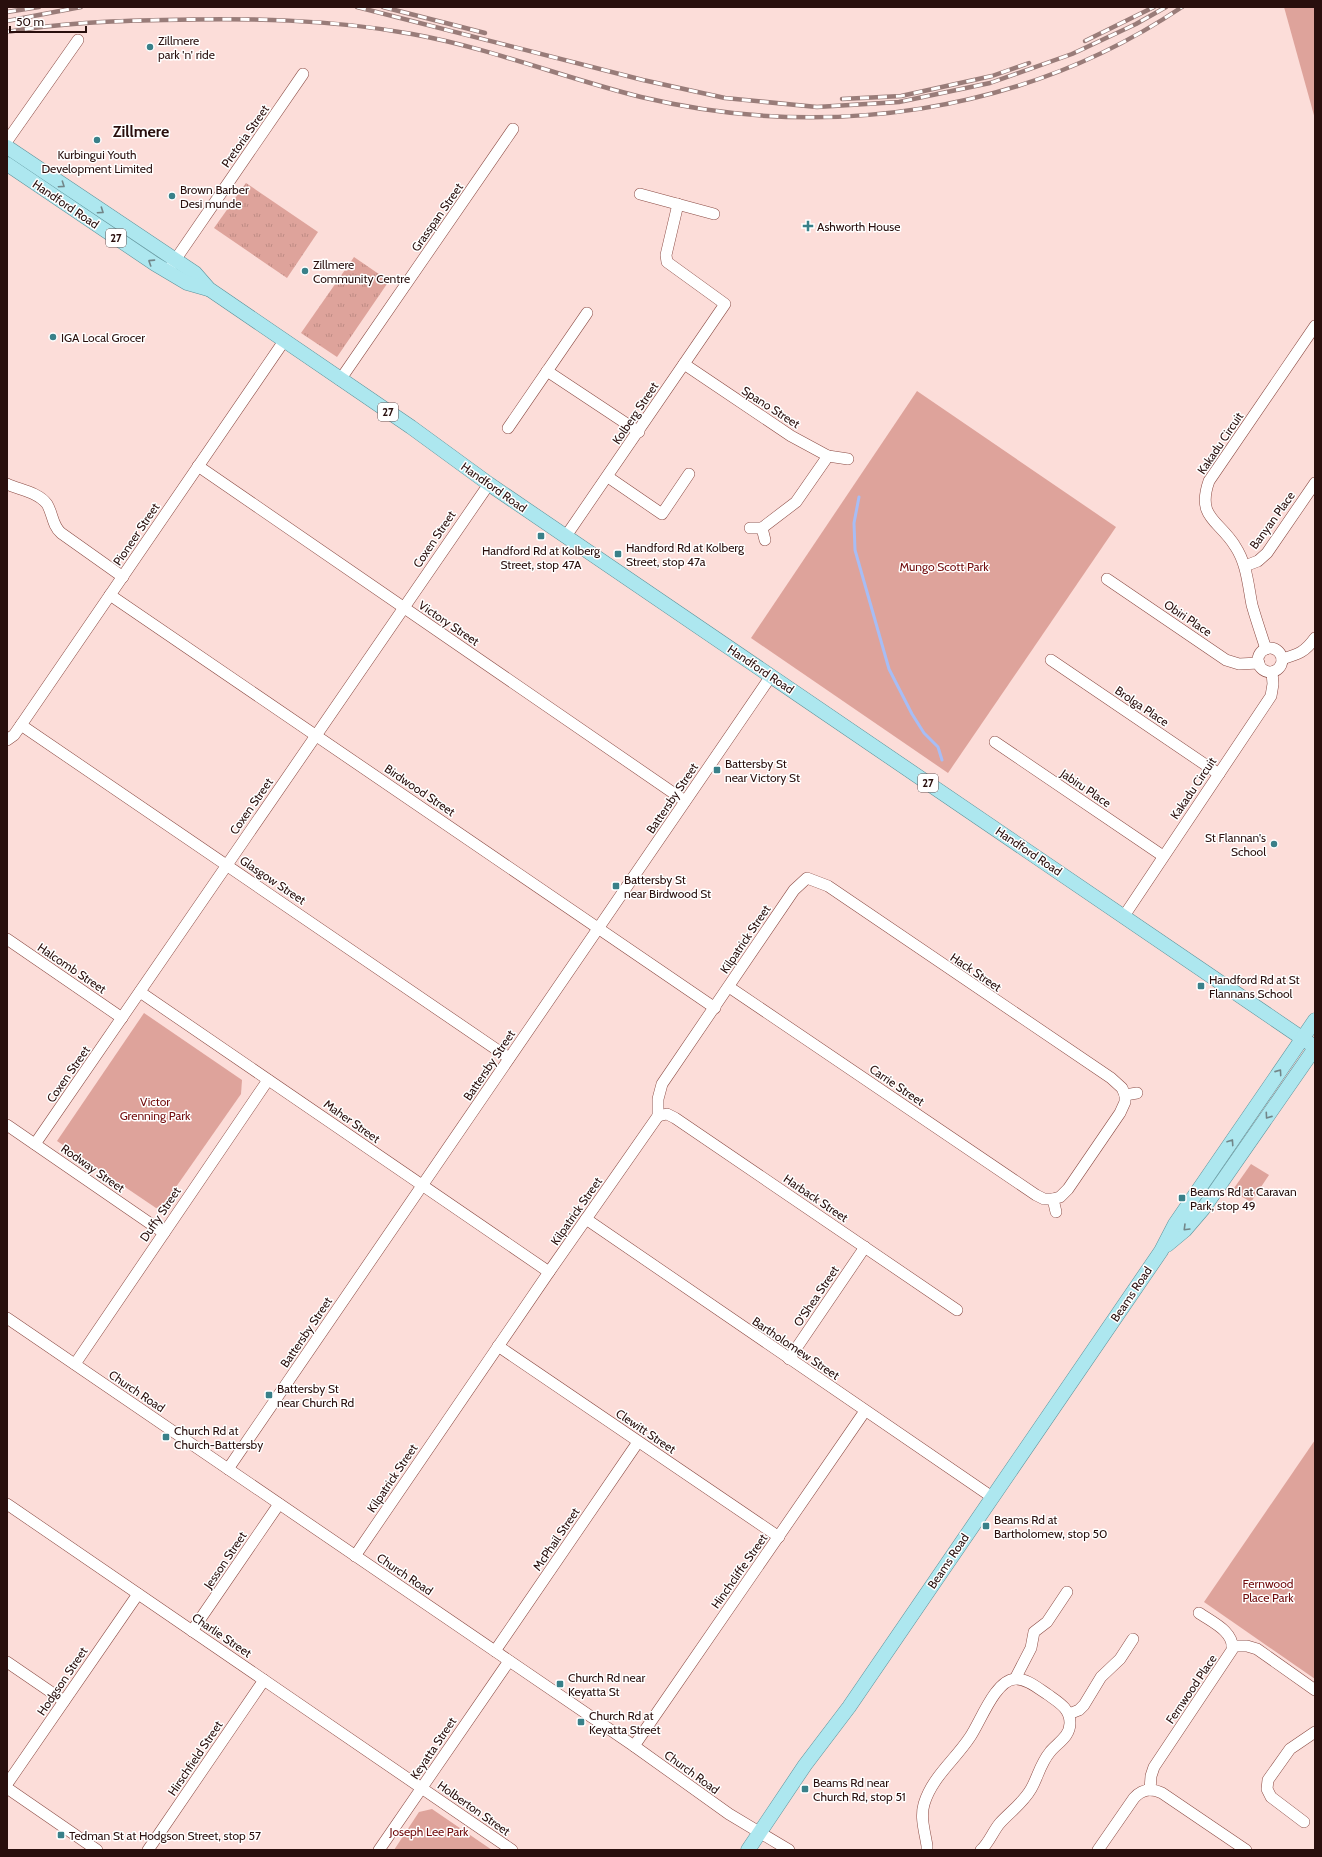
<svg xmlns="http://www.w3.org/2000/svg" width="1322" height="1857" font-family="Cabin,sans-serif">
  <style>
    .grass { fill: url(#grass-tufts) }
    .green { fill: #dea39b }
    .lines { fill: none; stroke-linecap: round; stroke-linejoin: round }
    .stream { stroke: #a7bdf5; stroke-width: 3 }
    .minor-casing { stroke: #8b4b44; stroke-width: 12 }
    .major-casing { stroke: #5b9199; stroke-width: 15 }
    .minor { stroke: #fff; stroke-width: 11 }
    .major { stroke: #ade7ef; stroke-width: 14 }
    .rail-casing { stroke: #997c79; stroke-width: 4.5 }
    .rail { stroke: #fff; stroke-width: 3; stroke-dasharray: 9; stroke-linecap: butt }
    .oneway { stroke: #728689 }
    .poi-dot { fill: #398089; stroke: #fff; stroke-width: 1.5 }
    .labels { text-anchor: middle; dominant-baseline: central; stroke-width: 3; stroke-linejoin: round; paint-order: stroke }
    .shield { fill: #fff; stroke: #695756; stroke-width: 1 }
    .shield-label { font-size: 11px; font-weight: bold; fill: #290f0d }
    .poi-label { font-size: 12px; fill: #290f0d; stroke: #fff; text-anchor: start }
    .street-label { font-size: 12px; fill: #290f0d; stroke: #fff }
    .park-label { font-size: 12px; fill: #710b0c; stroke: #fff }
    .district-label { font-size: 16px; font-weight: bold; fill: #290f0d; stroke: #fff }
  </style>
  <defs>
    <pattern id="grass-tufts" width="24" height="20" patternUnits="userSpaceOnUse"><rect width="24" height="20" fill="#dea39b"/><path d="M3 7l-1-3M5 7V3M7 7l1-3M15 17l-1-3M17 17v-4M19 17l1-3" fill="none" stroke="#be8b84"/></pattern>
  </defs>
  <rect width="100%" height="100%" fill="#fcddd9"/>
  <g class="grass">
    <path d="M 246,183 L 318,232 L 287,278 L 214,228 Z"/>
    <path d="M 354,257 L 389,281 L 337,357 L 301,333 Z"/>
  </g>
  <g class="green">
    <path d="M 1284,7 L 1315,7 L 1315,119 Z"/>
    <path d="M 917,391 L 1116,527 L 948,773 L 751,638 Z"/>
    <path d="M 144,1013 L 242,1080 L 241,1094 L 162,1207 L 156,1208 L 57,1141 Z"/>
    <path d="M 1251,1164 L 1269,1175 L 1251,1202 L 1232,1191 Z"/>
    <path d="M 1315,1440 L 1315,1679 L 1204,1602 Z"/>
    <path d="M 432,1809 L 492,1850 L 394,1850 L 419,1812 Z"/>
  </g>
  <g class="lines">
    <path class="stream" d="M 859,497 L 854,523 L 855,550 L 889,669 L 912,714 L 924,733 L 938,747 L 942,760"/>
    <g class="minor-casing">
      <g id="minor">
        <path d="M 7,141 L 78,40"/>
        <path d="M 640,194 L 714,214"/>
        <path d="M 171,266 L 303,74"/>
        <path d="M 684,364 L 791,436 L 828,456 L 848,459"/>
        <path d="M 547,371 L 639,432"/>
        <path d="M 340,380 L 513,129"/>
        <path d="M 508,428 L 587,313"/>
        <path d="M 198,466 L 685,801"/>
        <path d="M 608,477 L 662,514 L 689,474"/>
        <path d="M 7,484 C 20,490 38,492 47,504 C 53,514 52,525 61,533 L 123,577"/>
        <path d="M 750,528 L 762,528 L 765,540"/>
        <path d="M 762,528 L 796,502 L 828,456"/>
        <path d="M 566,536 L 725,304 L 667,262 L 666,255 L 678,204"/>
        <path d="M 1245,566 L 1258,561 L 1267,553 L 1315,483"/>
        <path d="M 1107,579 L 1226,660 L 1239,664 L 1259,663"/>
        <path d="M 110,595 L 715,1008"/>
        <circle cx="1270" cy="660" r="12"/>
        <path d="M 1266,649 C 1261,634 1256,619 1252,605 C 1248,585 1247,564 1235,546 C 1219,520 1196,518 1209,481 L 1315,326"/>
        <path d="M 1282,659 C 1299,654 1305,652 1315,638"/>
        <path d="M 1051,660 L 1219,774"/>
        <path d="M 21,725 L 509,1058"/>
        <path d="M 7,740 L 14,735 L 21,725 L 284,341"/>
        <path d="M 995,742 L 1163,856"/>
        <path d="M 1124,916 L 1271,696 L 1273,684 L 1272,672"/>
        <path d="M 7,939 L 122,1018"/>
        <path d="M 729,987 L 1036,1195 L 1044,1199 L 1053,1199"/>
        <path d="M 140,992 L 549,1272"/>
        <path d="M 658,1116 L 667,1114 L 675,1118 L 957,1310"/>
        <path d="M 7,1125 L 164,1233"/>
        <path d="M 35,1144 L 489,484"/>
        <path d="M 1056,1212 L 1053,1199 L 1060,1197 L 1068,1189 L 1120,1113 L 1125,1102 L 1125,1095 L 1137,1093"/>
        <path d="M 586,1219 L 992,1497"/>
        <path d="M 7,1318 L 634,1746 L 729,1814 L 789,1850"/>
        <path d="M 498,1346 L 779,1537"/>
        <path d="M 789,1359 L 865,1247"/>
        <path d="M 75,1364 L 268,1080"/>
        <path d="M 228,1469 L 771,676"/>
        <path d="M 7,1504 L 512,1850"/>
        <path d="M 355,1556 L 549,1272 L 658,1116 L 658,1099 L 662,1084 L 794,890 L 807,878 L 828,886 L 1111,1078 L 1122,1088 L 1125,1095"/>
        <path d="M 192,1631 L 279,1504"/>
        <path d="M 1232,1646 L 1247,1646 L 1257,1649 L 1315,1690"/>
        <path d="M 495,1651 L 638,1442"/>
        <path d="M 7,1662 L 64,1701"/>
        <path d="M 1015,1679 L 1031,1648 L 1034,1632 L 1047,1622 L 1067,1592"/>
        <path d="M 1069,1714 L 1079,1710 L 1084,1705 L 1101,1677 L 1120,1659 L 1133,1639"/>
        <path d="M 634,1746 L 865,1411"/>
        <path d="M 7,1784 L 138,1594"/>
        <path d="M 7,1788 L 97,1850"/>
        <path d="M 1150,1790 L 1151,1776 L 1154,1767 L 1232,1650 C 1235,1632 1212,1622 1199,1613"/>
        <path d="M 1304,1822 L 1271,1797 L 1267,1789 L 1268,1780 L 1290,1749 L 1315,1732"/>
        <path d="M 148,1850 L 264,1680"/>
        <path d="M 379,1850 L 509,1661"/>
        <path d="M 927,1850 L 927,1846 C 925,1832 920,1818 924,1804 C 932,1777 955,1760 970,1737 C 980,1723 995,1680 1015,1679 C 1026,1678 1038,1688 1047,1694 C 1058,1702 1070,1708 1070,1723 C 1070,1737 1057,1743 1050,1752 C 1040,1764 1038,1777 1031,1789 C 1023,1803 1010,1812 1000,1823 C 993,1831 989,1843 981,1850"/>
        <path d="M 1098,1850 L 1134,1798 C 1142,1789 1151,1788 1162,1793 L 1246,1850"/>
      </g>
    </g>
    <g class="major-casing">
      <g id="major">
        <path d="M 7,147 L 195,273 L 209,289 L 411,427 L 489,484 L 1315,1047"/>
        <path d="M 7,164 L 155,264 L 187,283 L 208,289"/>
        <path d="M 1167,1245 L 1185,1230 L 1203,1209 L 1315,1048"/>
        <path d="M 748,1850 L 805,1765 L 849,1707 L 1161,1251 L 1175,1224 L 1315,1020"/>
      </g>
    </g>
    <use href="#minor" class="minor"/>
    <use href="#major" class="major"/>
    <g class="rail-casing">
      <g id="rail">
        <path d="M 357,7 L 643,80 L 725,98 L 817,107 L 899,102 L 990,83 L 1072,54 L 1136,24 L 1166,7"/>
        <path d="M 383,7 L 485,33"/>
        <path d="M 7,12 L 39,7"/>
        <path d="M 7,21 L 81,7"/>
        <path d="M 7,32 C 59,23 112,21 164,20 C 248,18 330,19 412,34 C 490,48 564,78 641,97 C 825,141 1023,114 1182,7"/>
        <path d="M 1085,41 L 1154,7"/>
        <path d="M 842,99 L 901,96 L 992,76 L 1029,63"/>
      </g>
    </g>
    <use href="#rail" class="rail"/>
  </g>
  <defs><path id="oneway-chevron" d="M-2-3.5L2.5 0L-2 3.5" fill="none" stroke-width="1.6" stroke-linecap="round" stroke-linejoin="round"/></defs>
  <g class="oneway">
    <use href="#oneway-chevron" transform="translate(62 185) rotate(34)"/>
    <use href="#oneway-chevron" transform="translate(101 211) rotate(34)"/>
    <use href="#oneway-chevron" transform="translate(151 262) rotate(-147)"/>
    <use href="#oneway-chevron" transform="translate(1279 1072) rotate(-55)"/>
    <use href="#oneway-chevron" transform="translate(1268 1116) rotate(125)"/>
    <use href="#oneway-chevron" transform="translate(1231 1142) rotate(-56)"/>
    <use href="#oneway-chevron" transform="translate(1186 1228) rotate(135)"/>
  </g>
  <g class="poi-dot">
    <circle cx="150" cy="47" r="4"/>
    <circle cx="97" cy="140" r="4"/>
    <circle cx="172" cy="196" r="4"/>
    <path d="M806 220h4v4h4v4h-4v4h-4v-4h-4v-4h4z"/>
    <circle cx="305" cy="271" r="4"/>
    <circle cx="53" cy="337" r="4"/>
    <rect x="537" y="532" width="8" height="8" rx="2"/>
    <rect x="614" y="550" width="8" height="8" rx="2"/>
    <rect x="713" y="766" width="8" height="8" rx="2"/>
    <circle cx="1274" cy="844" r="4"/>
    <rect x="612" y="882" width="8" height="8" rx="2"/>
    <rect x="1197" y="982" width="8" height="8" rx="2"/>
    <rect x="1178" y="1194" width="8" height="8" rx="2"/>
    <rect x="265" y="1391" width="8" height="8" rx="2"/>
    <rect x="162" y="1433" width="8" height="8" rx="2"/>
    <rect x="982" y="1522" width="8" height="8" rx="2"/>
    <rect x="556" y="1680" width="8" height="8" rx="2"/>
    <rect x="577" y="1718" width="8" height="8" rx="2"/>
    <rect x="801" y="1785" width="8" height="8" rx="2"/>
    <rect x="57" y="1831" width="8" height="8" rx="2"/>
  </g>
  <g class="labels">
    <g class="shield">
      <rect x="106" y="229" width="20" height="18" rx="3"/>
      <rect x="378" y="403" width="20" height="18" rx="3"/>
      <rect x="918" y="774" width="20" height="18" rx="3"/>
    </g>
    <g class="shield-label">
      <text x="116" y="238">27</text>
      <text x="388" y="412">27</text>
      <text x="928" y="783">27</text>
    </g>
    <g class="poi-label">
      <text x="158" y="40">Zillmere<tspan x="158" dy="14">park 'n' ride</tspan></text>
      <text x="97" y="154" text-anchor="middle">Kurbingui Youth<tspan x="97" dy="14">Development Limited</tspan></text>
      <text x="180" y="189">Brown Barber<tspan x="180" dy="14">Desi munde</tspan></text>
      <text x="817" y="226">Ashworth House</text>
      <text x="313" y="264">Zillmere<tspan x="313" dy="14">Community Centre</tspan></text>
      <text x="61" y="337">IGA Local Grocer</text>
      <text x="626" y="547">Handford Rd at Kolberg<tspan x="626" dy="14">Street, stop 47a</tspan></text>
      <text x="541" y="550" text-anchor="middle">Handford Rd at Kolberg<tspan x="541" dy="14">Street, stop 47A</tspan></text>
      <text x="725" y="763">Battersby St<tspan x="725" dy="14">near Victory St</tspan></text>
      <text x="1266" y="837" text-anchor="end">St Flannan's<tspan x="1266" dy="14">School</tspan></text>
      <text x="624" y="879">Battersby St<tspan x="624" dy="14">near Birdwood St</tspan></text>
      <text x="1209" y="979">Handford Rd at St<tspan x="1209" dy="14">Flannans School</tspan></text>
      <text x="1190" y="1191">Beams Rd at Caravan<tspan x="1190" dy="14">Park, stop 49</tspan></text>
      <text x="277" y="1388">Battersby St<tspan x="277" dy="14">near Church Rd</tspan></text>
      <text x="174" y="1430">Church Rd at<tspan x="174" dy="14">Church-Battersby</tspan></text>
      <text x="994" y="1519">Beams Rd at<tspan x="994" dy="14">Bartholomew, stop 50</tspan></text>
      <text x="568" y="1677">Church Rd near<tspan x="568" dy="14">Keyatta St</tspan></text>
      <text x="589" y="1715">Church Rd at<tspan x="589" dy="14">Keyatta Street</tspan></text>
      <text x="813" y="1782">Beams Rd near<tspan x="813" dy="14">Church Rd, stop 51</tspan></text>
      <text x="69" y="1835">Tedman St at Hodgson Street, stop 57</text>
    </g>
    <g class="street-label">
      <text transform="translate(245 136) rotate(-55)">Pretoria Street</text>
      <text transform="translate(66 204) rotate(34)">Handford Road</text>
      <text transform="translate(437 217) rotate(-55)">Grasspan Street</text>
      <text transform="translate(771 407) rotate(33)">Spano Street</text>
      <text transform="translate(635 413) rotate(-56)">Kolberg Street</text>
      <text transform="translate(1220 443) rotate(-56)">Kakadu Circuit</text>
      <text transform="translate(494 487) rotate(35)">Handford Road</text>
      <text transform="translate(1272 520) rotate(-54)">Banyan Place</text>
      <text transform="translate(136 534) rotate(-56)">Pioneer Street</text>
      <text transform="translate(434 539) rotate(-56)">Coxen Street</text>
      <text transform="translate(1188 618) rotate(34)">Obiri Place</text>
      <text transform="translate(449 623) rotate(34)">Victory Street</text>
      <text transform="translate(761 669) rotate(34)">Handford Road</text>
      <text transform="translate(1142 706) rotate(34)">Brolga Place</text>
      <text transform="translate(1086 788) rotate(34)">Jabiru Place</text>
      <text transform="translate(1193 788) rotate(-56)">Kakadu Circuit</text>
      <text transform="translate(420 790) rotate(34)">Birdwood Street</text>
      <text transform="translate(672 798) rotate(-56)">Battersby Street</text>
      <text transform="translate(251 806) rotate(-55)">Coxen Street</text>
      <text transform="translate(1029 851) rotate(34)">Handford Road</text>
      <text transform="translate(273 880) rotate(34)">Glasgow Street</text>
      <text transform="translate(745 939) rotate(-56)">Kilpatrick Street</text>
      <text transform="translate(72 968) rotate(34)">Halcomb Street</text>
      <text transform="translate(976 972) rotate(34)">Hack Street</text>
      <text transform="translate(489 1065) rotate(-56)">Battersby Street</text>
      <text transform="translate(68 1074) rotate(-55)">Coxen Street</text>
      <text transform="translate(897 1085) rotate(34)">Carrie Street</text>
      <text transform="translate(352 1121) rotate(35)">Maher Street</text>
      <text transform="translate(93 1168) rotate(35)">Rodway Street</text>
      <text transform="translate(816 1198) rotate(34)">Harback Street</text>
      <text transform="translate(576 1211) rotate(-55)">Kilpatrick Street</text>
      <text transform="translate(160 1214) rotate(-56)">Duffy Street</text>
      <text transform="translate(1131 1294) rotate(-56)">Beams Road</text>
      <text transform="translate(816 1296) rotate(-56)">O'Shea Street</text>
      <text transform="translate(306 1332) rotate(-56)">Battersby Street</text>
      <text transform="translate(796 1348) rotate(34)">Bartholomew Street</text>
      <text transform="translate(137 1391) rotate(34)">Church Road</text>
      <text transform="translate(646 1431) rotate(34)">Clewitt Street</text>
      <text transform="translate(392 1478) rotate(-56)">Kilpatrick Street</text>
      <text transform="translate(556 1539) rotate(-56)">McPhail Street</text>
      <text transform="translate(225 1560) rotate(-56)">Jesson Street</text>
      <text transform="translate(948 1561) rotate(-56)">Beams Road</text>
      <text transform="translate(739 1571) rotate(-55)">Hinchcliffe Street</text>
      <text transform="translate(405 1574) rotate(34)">Church Road</text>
      <text transform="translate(222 1635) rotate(34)">Charlie Street</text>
      <text transform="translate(62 1681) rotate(-56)">Hodgson Street</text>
      <text transform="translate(1191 1689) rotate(-56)">Fernwood Place</text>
      <text transform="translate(433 1748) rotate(-56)">Keyatta Street</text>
      <text transform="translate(195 1758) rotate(-56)">Hirschfield Street</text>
      <text transform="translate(692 1772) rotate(36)">Church Road</text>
      <text transform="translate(474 1808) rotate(35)">Holberton Street</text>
    </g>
    <g class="park-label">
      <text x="944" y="566">Mungo Scott Park</text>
      <text x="155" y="1101">Victor<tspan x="155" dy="14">Grenning Park</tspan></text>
      <text x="1268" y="1583">Fernwood<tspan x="1268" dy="14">Place Park</tspan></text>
      <text x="429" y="1831">Joseph Lee Park</text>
    </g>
    <g class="district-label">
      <text x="141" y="131">Zillmere</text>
    </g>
  </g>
  <rect width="1322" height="1857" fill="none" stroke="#290f0d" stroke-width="16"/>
  <path d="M10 26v6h76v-6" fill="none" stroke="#290f0d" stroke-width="2"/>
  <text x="16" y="26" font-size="12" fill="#290f0d" stroke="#ffffff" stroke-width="3" paint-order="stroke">50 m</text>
</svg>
